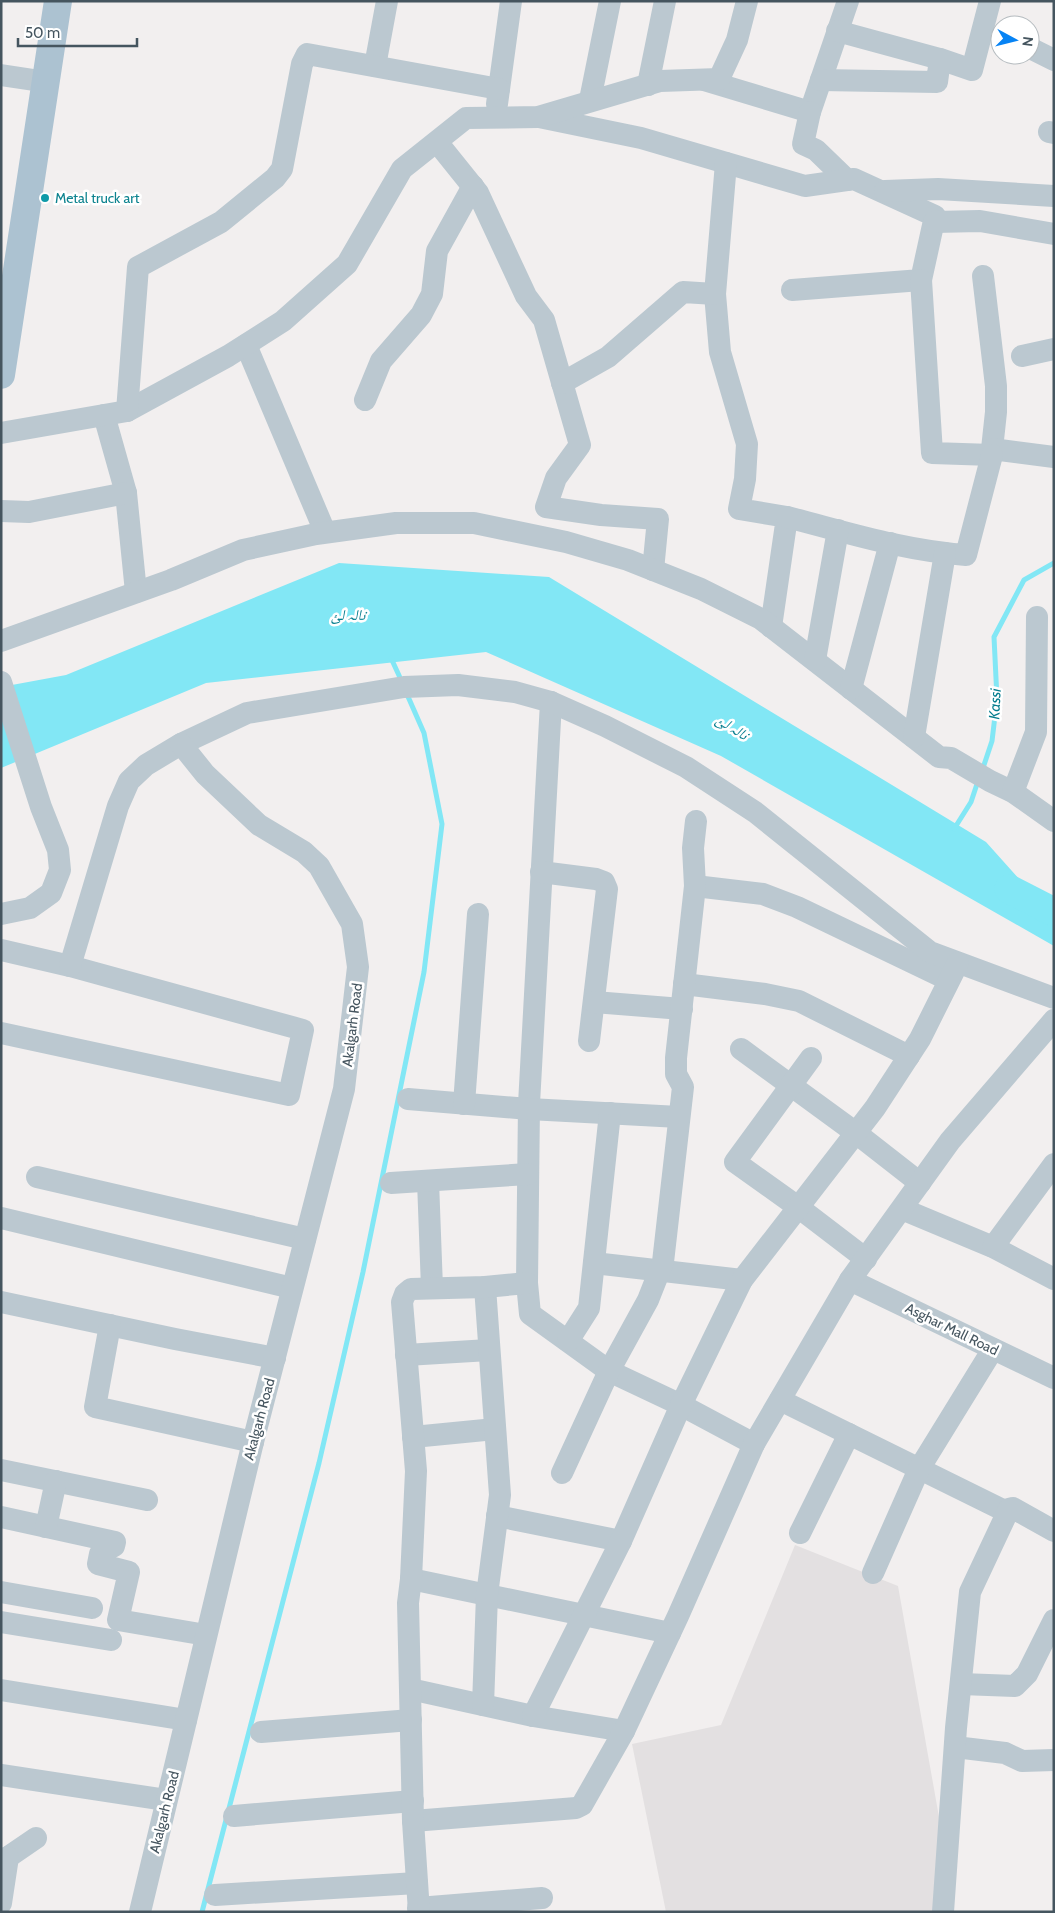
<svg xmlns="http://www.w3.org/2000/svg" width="1055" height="1913" font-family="Cabin,'Noto Naskh Arabic',sans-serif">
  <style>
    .education { fill: #e3e0e1 }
    .water { fill: #82e7f5 }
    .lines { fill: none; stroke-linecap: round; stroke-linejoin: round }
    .stream { stroke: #82e7f5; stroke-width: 5 }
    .river { stroke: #82e7f5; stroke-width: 29 }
    .minor { stroke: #bbc8d0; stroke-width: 22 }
    .major { stroke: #acc2d1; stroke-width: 28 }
    .culture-dot { fill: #0f9aa8; stroke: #fff; stroke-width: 2 }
    .labels { text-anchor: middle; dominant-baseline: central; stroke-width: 5; stroke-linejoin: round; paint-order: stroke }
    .culture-label { font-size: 14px; fill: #0d838f; stroke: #fff; text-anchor: start }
    .street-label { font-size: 14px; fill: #45555f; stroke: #fff }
    .water-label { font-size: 15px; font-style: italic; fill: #047d8e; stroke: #fff }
  </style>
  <rect width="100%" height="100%" fill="#f2efef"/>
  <path class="education" d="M 795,1545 L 898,1586 L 939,1817 L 940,1912 L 666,1912 L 632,1744 L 721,1725 Z"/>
  <path class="water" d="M 339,563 L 549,577 L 986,842 L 1054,918 L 1054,946 L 721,756 L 486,652 L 206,683 L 1,768 L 1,687 L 66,675 Z"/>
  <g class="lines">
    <g class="stream">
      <path d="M 391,658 L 402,682"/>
      <path d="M 982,771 L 992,741 L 997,699 L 994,637 L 1024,580 L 1054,563"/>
      <path d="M 954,829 L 971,802 L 978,781"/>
      <path d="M 202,1912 L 319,1463 L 363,1272 L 424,972 L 442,824 L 424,733 L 406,692"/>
    </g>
    <path class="river" d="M 1009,889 L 1054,912"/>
    <g class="minor">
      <path d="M 1030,48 L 1054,60"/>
      <path d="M 940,59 L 972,70 L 990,1"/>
      <path d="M 375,66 L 387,1"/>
      <path d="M 1,75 L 47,82"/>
      <path d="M 704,80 L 810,112 L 848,1"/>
      <path d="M 821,80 L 937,82 L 940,59 L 837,31"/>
      <path d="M 648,85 L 665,1"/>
      <path d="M 590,100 L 610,1"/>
      <path d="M 497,104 L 511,1"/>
      <path d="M 810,112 L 803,144 L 816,150 L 847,180"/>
      <path d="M 539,117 L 641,138 L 805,186 L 854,179 L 935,216 L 921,280 L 792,290"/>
      <path d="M 1049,132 L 1054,133"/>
      <path d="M 437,142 L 478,193 L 526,296 L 544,320 L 580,445 L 556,478 L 546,507 L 601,515 L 658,519 L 653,570"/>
      <path d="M 885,191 L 938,189 L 1054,196"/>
      <path d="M 934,222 L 980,221 L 1054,234"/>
      <path d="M 983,276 L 996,386 L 996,412 L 992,449"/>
      <path d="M 921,280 L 932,453 L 992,455 L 992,449 L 1054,457"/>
      <path d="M 715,294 L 720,352 L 747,444 L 745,479 L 739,509 L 787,517 L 771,627"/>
      <path d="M 246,345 L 325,532"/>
      <path d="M 1022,356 L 1054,349"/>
      <path d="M 562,383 L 608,357 L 683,292 L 715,294 L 726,163"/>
      <path d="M 365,400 L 381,361 L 421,315 L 432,294 L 437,251 L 473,186"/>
      <path d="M 127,411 L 228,356 L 283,321 L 347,264 L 402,169 L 466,118 L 538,117 L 660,81 L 719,79 L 737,40 L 747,1"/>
      <path d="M 104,415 L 126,493 L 136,592"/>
      <path d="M 1,433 L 127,411 L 138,267 L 221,222 L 275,178 L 282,169 L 302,64 L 307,54 L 499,89"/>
      <path d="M 1,511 L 29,512 L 126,493"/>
      <path d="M 787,517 C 846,532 905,551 966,555 L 992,455"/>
      <path d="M 1,641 L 171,580 L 243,550 L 316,534 L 396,523 L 474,523 L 566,542 L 628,560 L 701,589 L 761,619 L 939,757 L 951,758 L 990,781 L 1013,792 L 1054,821"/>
      <path d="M 815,660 L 838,530"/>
      <path d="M 1,682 L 41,807 L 58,850 L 60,870 L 51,893 L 30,908 L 1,914"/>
      <path d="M 851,689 L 890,543"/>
      <path d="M 551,702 L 529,1104 L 527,1283 L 530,1314 L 609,1371 L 681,1405 L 754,1444"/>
      <path d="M 914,737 L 945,553"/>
      <path d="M 1013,792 L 1036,732 L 1037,617"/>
      <path d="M 541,872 L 596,879 L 604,882 L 607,889 L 589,1041"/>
      <path d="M 695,886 L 763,894 L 797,907 L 949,980"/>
      <path d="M 1,950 L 70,966 L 303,1030 L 289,1095 L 1,1033"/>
      <path d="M 70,966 L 118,806 L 129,781 L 146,765 L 181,744 L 247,713 L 404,687 L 458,685 L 515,692 L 551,702 L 605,726 L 686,767 L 755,812 L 930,952 L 1054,998"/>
      <path d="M 684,984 L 765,994 L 799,1001 L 909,1056"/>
      <path d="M 594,1002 L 682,1009"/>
      <path d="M 741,1049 L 856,1133 L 920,1183"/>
      <path d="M 811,1058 L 735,1162 L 798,1207 L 866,1259"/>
      <path d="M 408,1099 L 529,1109 L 679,1117"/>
      <path d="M 464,1104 L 478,914"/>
      <path d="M 37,1177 L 305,1239"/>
      <path d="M 428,1181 L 432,1288"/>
      <path d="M 391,1183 L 528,1174"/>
      <path d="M 902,1209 L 993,1247 L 1054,1279"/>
      <path d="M 1,1218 L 292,1288"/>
      <path d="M 993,1247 L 1054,1164"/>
      <path d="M 594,1263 L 742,1280"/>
      <path d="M 850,1280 L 1054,1378"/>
      <path d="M 1,1302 L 175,1339 L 275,1358"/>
      <path d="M 110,1325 L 95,1407 L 253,1442"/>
      <path d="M 568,1341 L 589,1308 L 610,1113"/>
      <path d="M 406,1355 L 489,1350"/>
      <path d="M 780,1400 L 1007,1512"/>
      <path d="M 413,1437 L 495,1429"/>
      <path d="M 1,1470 L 147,1500"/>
      <path d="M 562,1473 L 609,1371 L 648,1300 L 663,1262 L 683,1087 L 676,1074 L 676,1058 L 695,886 L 693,848 L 696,821"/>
      <path d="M 497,1516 L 621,1541"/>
      <path d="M 1,1517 L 115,1542 L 114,1546 L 100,1554 L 98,1564 L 129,1572 L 118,1620 L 206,1635"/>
      <path d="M 46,1527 L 56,1481"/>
      <path d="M 800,1533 L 849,1434"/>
      <path d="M 873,1573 L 919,1469 L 993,1349"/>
      <path d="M 411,1579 L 670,1633"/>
      <path d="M 1,1592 L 92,1608"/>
      <path d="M 1,1622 L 111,1640"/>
      <path d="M 961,1684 L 1015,1686 L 1027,1674 L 1054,1620"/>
      <path d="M 410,1689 L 533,1716 L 624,1731"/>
      <path d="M 1,1690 L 186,1720"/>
      <path d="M 483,1705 L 487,1595 L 500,1495 L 485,1287"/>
      <path d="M 533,1716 L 621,1541 L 681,1405 L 742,1280 L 875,1108 L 920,1039 L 958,963"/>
      <path d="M 261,1732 L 411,1720"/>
      <path d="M 955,1747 L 1005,1753 L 1022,1761 L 1054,1760"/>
      <path d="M 1,1775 L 166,1800"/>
      <path d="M 234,1816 L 413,1801"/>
      <path d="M 413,1821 L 576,1808 L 582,1805 L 624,1731 L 678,1616 L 754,1444 L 850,1280 L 950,1141 L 1054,1020"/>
      <path d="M 1,1862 L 36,1838"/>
      <path d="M 215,1895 L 417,1883"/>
      <path d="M 1,1903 L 8,1857"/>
      <path d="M 418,1908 L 542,1898"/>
      <path d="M 140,1912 L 253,1442 L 344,1089 L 358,967 L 352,924 L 319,866 L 304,852 L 259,825 L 205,774 L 181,744"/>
      <path d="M 419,1912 L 413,1821 L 408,1603 L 411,1579 L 416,1471 L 402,1302 L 405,1294 L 411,1289 L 485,1287 L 527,1283"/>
      <path d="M 943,1912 L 956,1728 L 970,1592 L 1009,1509 L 1013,1508 L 1054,1531"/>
    </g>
    <path class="major" d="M 1,375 L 58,1"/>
  </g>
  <circle class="culture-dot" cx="45" cy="198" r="5"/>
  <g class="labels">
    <g class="culture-label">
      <text x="55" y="198">Metal truck art</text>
    </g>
    <g class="street-label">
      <text transform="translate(352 1025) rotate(-83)">Akalgarh Road</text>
      <text transform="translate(952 1329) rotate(26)">Asghar Mall Road</text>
      <text transform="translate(259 1419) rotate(-75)">Akalgarh Road</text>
      <text transform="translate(164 1812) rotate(-76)">Akalgarh Road</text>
    </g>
    <g class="water-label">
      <text x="348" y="615">نالہ لئ</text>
      <text transform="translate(995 704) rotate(-87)">Kassi</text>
      <text transform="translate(732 727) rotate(32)">نالہ لئ</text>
    </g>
  </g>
  <rect width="1055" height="1913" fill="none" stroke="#45555f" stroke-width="5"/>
  <g transform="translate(1015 40) rotate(97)"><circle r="24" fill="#ffffff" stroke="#b5bbbf"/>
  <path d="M0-4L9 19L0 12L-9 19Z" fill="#0783f4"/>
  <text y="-8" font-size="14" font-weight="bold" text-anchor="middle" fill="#45555f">N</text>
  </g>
  <path d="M18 38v8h119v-8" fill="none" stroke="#45555f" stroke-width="2.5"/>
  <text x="25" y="38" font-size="15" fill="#45555f" stroke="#ffffff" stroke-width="4" paint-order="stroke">50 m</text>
</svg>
